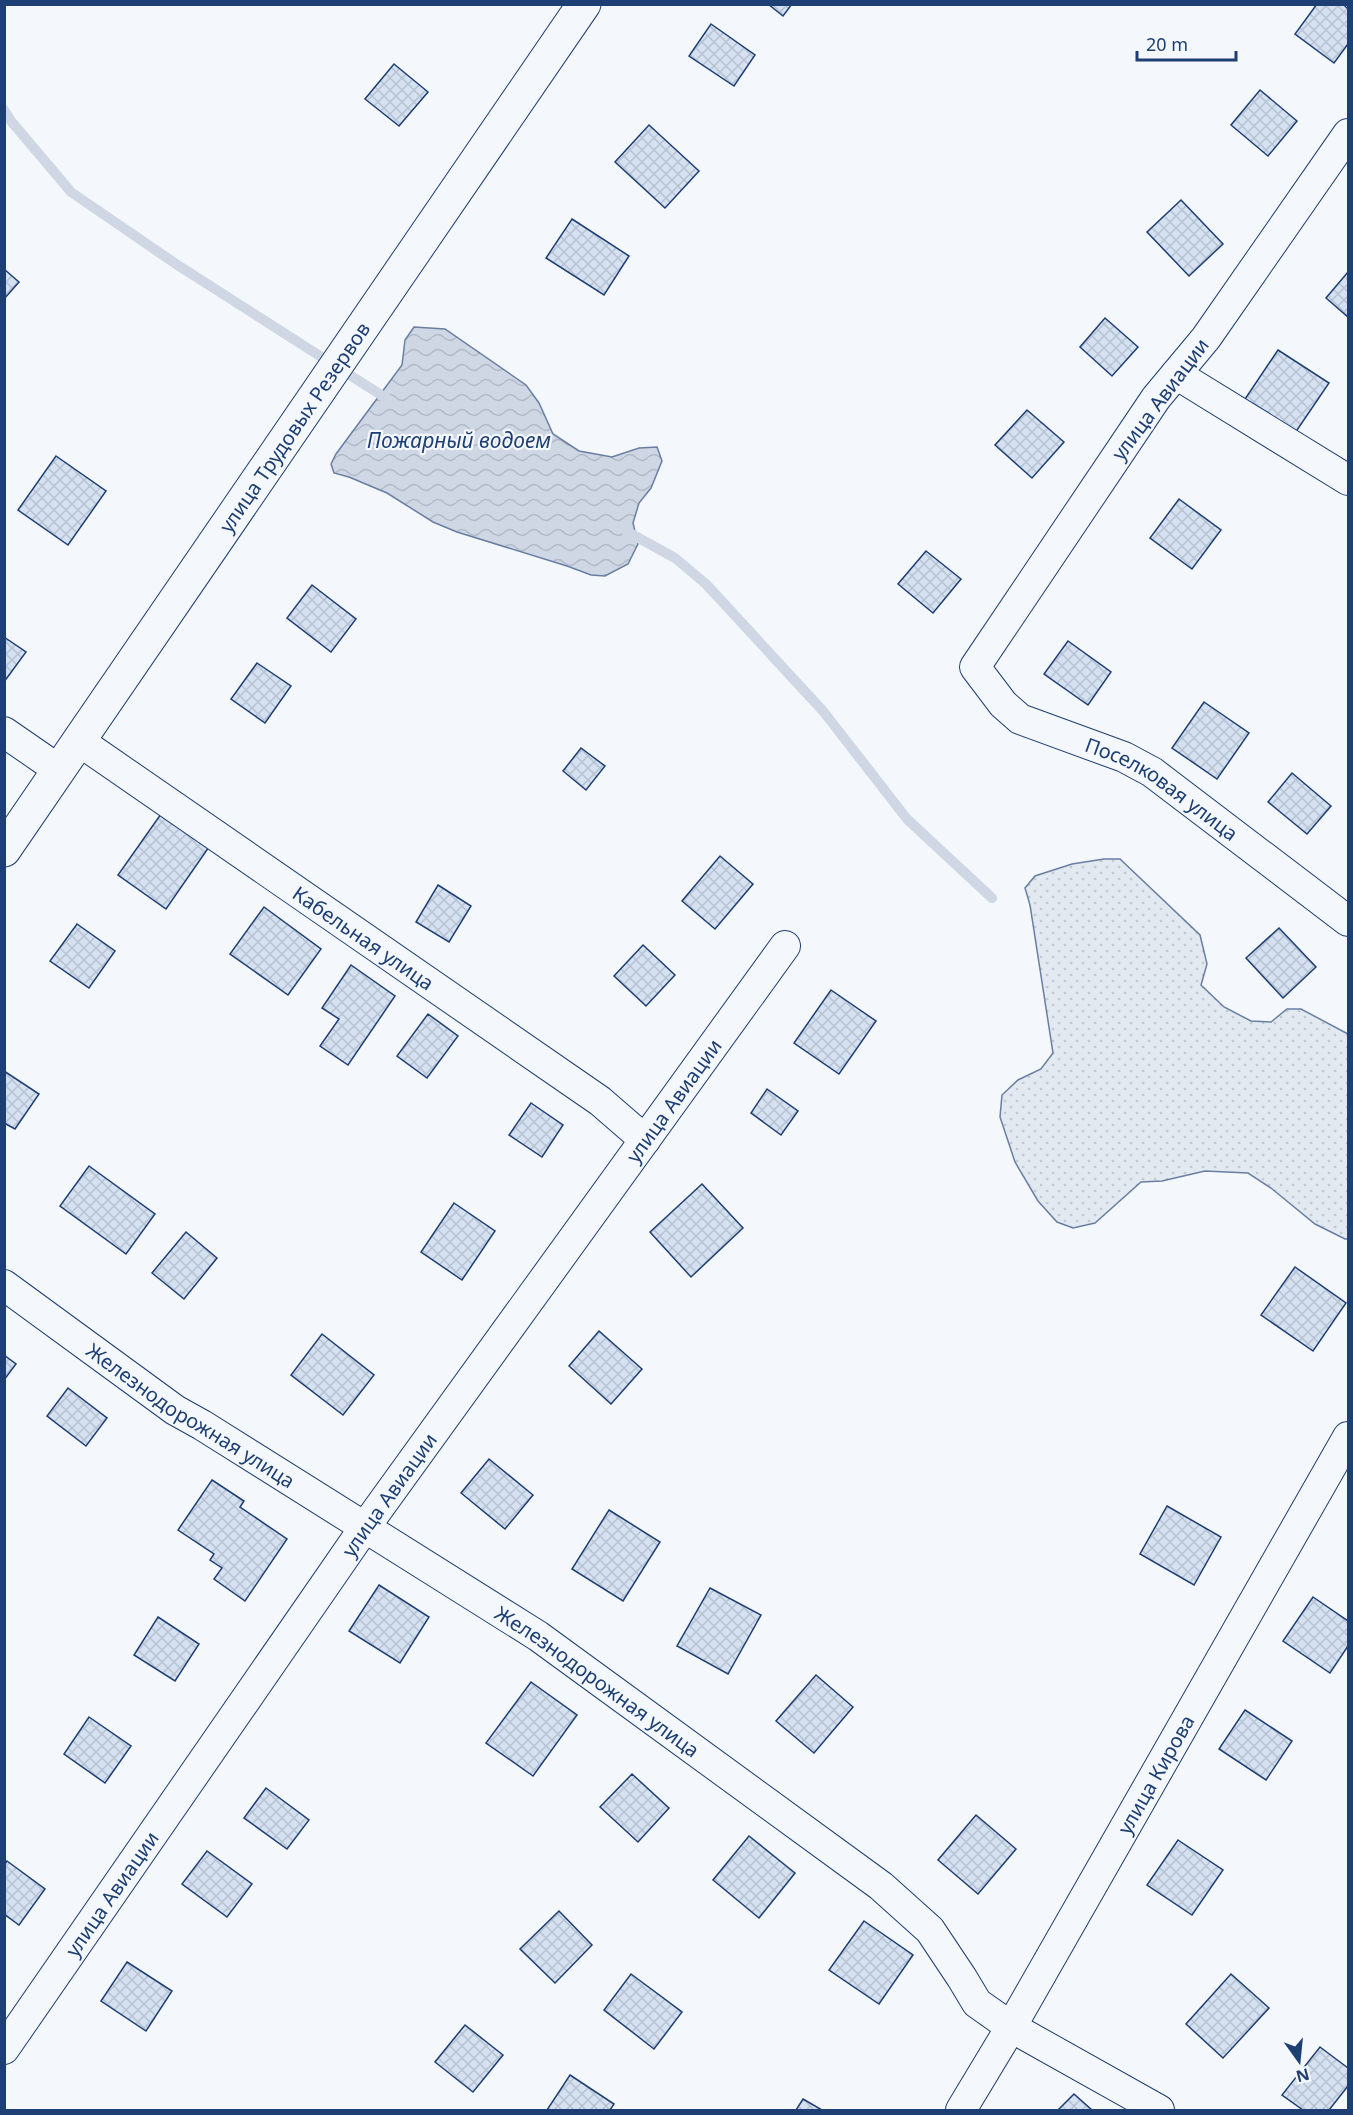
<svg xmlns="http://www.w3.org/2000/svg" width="1353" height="2115" font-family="'Noto Sans',sans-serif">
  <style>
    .green { fill: url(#green-dots); stroke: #687fa3; stroke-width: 1.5 }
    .water { fill: url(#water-waves); stroke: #687fa3; stroke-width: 1.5 }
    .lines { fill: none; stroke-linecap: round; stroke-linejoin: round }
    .stream { stroke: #cfd7e4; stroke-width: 10 }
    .building { fill: url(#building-cross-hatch); stroke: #1d3f73; stroke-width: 1.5 }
    .minor-casing { stroke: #1d3f73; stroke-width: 32 }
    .secondary-casing { stroke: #1d3f73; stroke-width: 35 }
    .minor { stroke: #f4f7fb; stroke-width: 30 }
    .secondary { stroke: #f4f7fb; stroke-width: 33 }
    .labels { text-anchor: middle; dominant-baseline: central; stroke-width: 4.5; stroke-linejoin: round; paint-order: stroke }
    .street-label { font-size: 20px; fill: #1d3f73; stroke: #f4f7fb }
    .water-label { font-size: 21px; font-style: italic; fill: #1d3f73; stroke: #f4f7fb }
  </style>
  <defs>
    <pattern id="green-dots" width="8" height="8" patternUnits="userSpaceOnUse" patternTransform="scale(1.5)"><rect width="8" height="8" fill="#e3e9f0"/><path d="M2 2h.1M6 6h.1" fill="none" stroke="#c2c9d1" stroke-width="1.8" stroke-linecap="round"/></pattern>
    <pattern id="water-waves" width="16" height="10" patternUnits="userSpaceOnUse" patternTransform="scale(1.5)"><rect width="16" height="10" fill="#cfd7e4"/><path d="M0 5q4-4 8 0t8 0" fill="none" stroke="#b1bac7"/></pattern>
    <pattern id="building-cross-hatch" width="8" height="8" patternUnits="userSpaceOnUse" patternTransform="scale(1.5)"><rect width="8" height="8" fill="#d5e0f0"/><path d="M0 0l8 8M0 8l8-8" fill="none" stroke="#b6c1d1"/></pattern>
  </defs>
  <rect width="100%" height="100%" fill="#f4f7fb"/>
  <path class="green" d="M 1104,859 L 1120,859 L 1200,935 L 1207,964 L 1201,985 L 1224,1007 L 1251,1021 L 1271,1022 L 1287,1009 L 1301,1009 L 1348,1034 L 1348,1239 L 1345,1239 L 1315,1224 L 1271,1188 L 1248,1173 L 1205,1171 L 1162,1181 L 1141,1182 L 1095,1223 L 1073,1228 L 1057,1222 L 1038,1201 L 1015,1162 L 1000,1117 L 1002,1095 L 1018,1080 L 1041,1069 L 1053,1053 L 1030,905 L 1025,888 L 1035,876 L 1072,864 Z"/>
  <path class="water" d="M 414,327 L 445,329 L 526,385 L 539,403 L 553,434 L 579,451 L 612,457 L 639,448 L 657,447 L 662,461 L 651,488 L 639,503 L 633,523 L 638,544 L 628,564 L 605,576 L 591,575 L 567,566 L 457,532 L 433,522 L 387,493 L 349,477 L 334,473 L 331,464 L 336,454 L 402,365 L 405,340 Z"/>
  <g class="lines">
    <g class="stream">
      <path d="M 4,110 L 11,121 L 71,192 L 176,264 L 392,402"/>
      <path d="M 626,531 L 675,558 L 706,584 L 823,711 L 907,819 L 992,898"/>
    </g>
  </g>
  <g class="building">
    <path d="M 768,4 L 792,4 L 783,16 Z"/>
    <path d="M 1317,4 L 1343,4 L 1348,9 L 1348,44 L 1334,63 L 1295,34 Z"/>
    <path d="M 711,24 L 755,55 L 734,86 L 689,56 Z"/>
    <path d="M 394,64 L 428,92 L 399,126 L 365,99 Z"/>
    <path d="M 1260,90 L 1297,121 L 1268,156 L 1231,125 Z"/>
    <path d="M 649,125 L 699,171 L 665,208 L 615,162 Z"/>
    <path d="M 1181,200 L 1223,244 L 1189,276 L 1147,232 Z"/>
    <path d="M 572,219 L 629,256 L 604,295 L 546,258 Z"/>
    <path d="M 4,269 L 19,282 L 4,299 Z"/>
    <path d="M 1348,272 L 1348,317 L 1326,298 Z"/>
    <path d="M 1105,318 L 1138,347 L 1112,376 L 1080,347 Z"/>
    <path d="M 1278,350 L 1329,383 L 1293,436 L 1243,402 Z"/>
    <path d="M 1027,410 L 1064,442 L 1032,478 L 995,445 Z"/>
    <path d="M 56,456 L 106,491 L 68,545 L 18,510 Z"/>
    <path d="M 1179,499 L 1221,530 L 1192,569 L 1150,538 Z"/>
    <path d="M 926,551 L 961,579 L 933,613 L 898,584 Z"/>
    <path d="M 312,585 L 356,619 L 331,652 L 287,618 Z"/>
    <path d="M 4,637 L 26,652 L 4,682 Z"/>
    <path d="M 1068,641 L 1111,672 L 1088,705 L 1044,674 Z"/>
    <path d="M 257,663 L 291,686 L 265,723 L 231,699 Z"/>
    <path d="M 1204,702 L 1249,733 L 1217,779 L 1172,748 Z"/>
    <path d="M 581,748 L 605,766 L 586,790 L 563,771 Z"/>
    <path d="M 1292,773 L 1331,806 L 1307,834 L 1268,802 Z"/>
    <path d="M 161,814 L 209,847 L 166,909 L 118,875 Z"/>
    <path d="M 720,856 L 753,884 L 715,929 L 682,901 Z"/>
    <path d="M 438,885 L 471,906 L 449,942 L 416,922 Z"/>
    <path d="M 264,907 L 321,949 L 288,995 L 230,954 Z"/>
    <path d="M 77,924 L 115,951 L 89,988 L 50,961 Z"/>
    <path d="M 1279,928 L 1316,967 L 1283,998 L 1246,958 Z"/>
    <path d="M 643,945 L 675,975 L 646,1006 L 614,976 Z"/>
    <path d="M 351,965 L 395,996 L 348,1065 L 320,1046 L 339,1019 L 322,1008 Z"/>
    <path d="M 831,990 L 876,1021 L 839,1074 L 794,1043 Z"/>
    <path d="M 428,1014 L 458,1036 L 427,1078 L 397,1056 Z"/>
    <path d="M 4,1071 L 39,1094 L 15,1129 L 4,1123 Z"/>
    <path d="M 767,1089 L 798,1111 L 781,1135 L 751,1113 Z"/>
    <path d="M 531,1103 L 563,1125 L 542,1157 L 509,1135 Z"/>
    <path d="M 89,1166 L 155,1214 L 126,1254 L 60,1206 Z"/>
    <path d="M 702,1184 L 743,1228 L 691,1277 L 650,1232 Z"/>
    <path d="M 454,1203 L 495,1231 L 462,1280 L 421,1252 Z"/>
    <path d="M 186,1232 L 217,1258 L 184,1299 L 152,1273 Z"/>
    <path d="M 1295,1267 L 1346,1303 L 1313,1351 L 1261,1315 Z"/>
    <path d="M 599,1331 L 642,1369 L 611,1404 L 569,1366 Z"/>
    <path d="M 322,1334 L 374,1375 L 343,1415 L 291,1375 Z"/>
    <path d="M 4,1355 L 16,1364 L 4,1380 Z"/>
    <path d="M 68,1388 L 107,1418 L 86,1446 L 47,1416 Z"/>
    <path d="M 489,1459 L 533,1495 L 505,1529 L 461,1493 Z"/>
    <path d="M 212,1480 L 244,1501 L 240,1507 L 287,1539 L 245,1601 L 214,1579 L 222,1568 L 210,1560 L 214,1554 L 178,1530 Z"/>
    <path d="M 1167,1506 L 1221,1537 L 1194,1585 L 1140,1554 Z"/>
    <path d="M 609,1510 L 660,1542 L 623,1601 L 572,1569 Z"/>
    <path d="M 379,1585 L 429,1617 L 400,1663 L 349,1631 Z"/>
    <path d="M 710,1588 L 761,1615 L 728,1674 L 677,1646 Z"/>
    <path d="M 1313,1597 L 1348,1621 L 1348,1646 L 1330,1673 L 1283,1641 Z"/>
    <path d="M 158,1617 L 199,1644 L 175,1681 L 134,1655 Z"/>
    <path d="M 816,1675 L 853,1707 L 814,1753 L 776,1721 Z"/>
    <path d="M 531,1682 L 577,1715 L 533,1776 L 486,1743 Z"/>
    <path d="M 1245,1710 L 1292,1741 L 1266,1780 L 1219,1749 Z"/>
    <path d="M 89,1717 L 131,1746 L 105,1783 L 64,1754 Z"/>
    <path d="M 632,1774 L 669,1808 L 638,1842 L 600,1807 Z"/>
    <path d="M 266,1788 L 309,1820 L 287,1849 L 244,1818 Z"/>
    <path d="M 976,1815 L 1016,1849 L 978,1894 L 938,1860 Z"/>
    <path d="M 749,1836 L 795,1873 L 759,1918 L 713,1880 Z"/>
    <path d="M 1178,1840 L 1223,1870 L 1192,1915 L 1147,1885 Z"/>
    <path d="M 207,1851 L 252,1884 L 227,1917 L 182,1884 Z"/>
    <path d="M 7,1861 L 45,1889 L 19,1925 L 4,1914 L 4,1865 Z"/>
    <path d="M 559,1911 L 592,1945 L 555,1983 L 520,1949 Z"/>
    <path d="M 864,1921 L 913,1955 L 879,2004 L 829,1970 Z"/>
    <path d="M 127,1962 L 172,1991 L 146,2031 L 101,2001 Z"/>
    <path d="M 631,1974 L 682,2012 L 654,2049 L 604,2010 Z"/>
    <path d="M 1231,1974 L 1269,2008 L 1223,2058 L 1186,2024 Z"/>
    <path d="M 465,2025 L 503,2055 L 473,2092 L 435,2062 Z"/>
    <path d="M 1320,2047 L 1348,2068 L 1348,2086 L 1329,2110 L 1303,2110 L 1282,2095 Z"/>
    <path d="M 570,2075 L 614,2104 L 610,2110 L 547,2110 Z"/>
    <path d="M 1074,2094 L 1092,2110 L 1058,2110 Z"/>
    <path d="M 803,2099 L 822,2110 L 796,2110 Z"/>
  </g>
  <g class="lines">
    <g class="minor-casing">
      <g id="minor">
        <path id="s1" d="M 1348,134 L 1206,338 L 1156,398 L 975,667 L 1003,704 L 1020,719 L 1124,757 L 1152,772 L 1348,921"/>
        <path d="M 1176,374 L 1348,480"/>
        <path d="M 4,732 L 59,770"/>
        <path id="s2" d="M 79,741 L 600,1101 L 645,1140"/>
        <path id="s3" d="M 4,1285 L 175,1410 L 202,1425 L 538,1636 L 881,1886 L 930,1930 L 962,1978 L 977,2003 L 1011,2027 L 1159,2110"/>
        <path id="s4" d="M 4,2049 L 365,1527 L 785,946"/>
        <path id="s5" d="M 961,2110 L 1011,2027 L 1348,1437"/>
      </g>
    </g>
    <g class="secondary-casing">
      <g id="secondary">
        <path id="s6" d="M 4,850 L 584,4"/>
      </g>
    </g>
    <use href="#minor" class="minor"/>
    <use href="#secondary" class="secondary"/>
  </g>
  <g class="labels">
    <g class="street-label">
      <text transform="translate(1160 399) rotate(-53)">улица Авиации</text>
      <text stroke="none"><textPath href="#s6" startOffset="513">улица Трудовых Резервов</textPath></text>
      <text stroke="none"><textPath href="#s1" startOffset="879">Поселковая улица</textPath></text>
      <text stroke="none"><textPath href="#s2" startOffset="346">Кабельная улица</textPath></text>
      <text stroke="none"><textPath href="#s4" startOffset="1161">улица Авиации</textPath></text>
      <text stroke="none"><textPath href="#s3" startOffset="228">Железнодорожная улица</textPath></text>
      <text stroke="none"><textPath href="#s4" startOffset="675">улица Авиации</textPath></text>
      <text stroke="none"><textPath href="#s3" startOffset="714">Железнодорожная улица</textPath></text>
      <text stroke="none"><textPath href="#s5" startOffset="388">улица Кирова</textPath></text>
      <text stroke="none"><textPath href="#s4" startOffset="189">улица Авиации</textPath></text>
    </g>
    <g class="water-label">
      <text x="459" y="440">Пожарный водоем</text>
    </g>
  </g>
  <rect width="1353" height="2115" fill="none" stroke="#1d3f73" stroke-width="12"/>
  <g transform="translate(1299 2061) rotate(165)" stroke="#f4f7fb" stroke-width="4.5" paint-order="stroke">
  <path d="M0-4.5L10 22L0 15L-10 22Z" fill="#1d3f73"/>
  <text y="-9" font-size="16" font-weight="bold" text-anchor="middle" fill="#1d3f73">N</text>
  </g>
  <path d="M1137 51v9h99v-9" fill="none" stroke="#1d3f73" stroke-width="3"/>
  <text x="1146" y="51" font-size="18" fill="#1d3f73" stroke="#f4f7fb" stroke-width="4.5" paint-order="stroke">20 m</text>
</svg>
